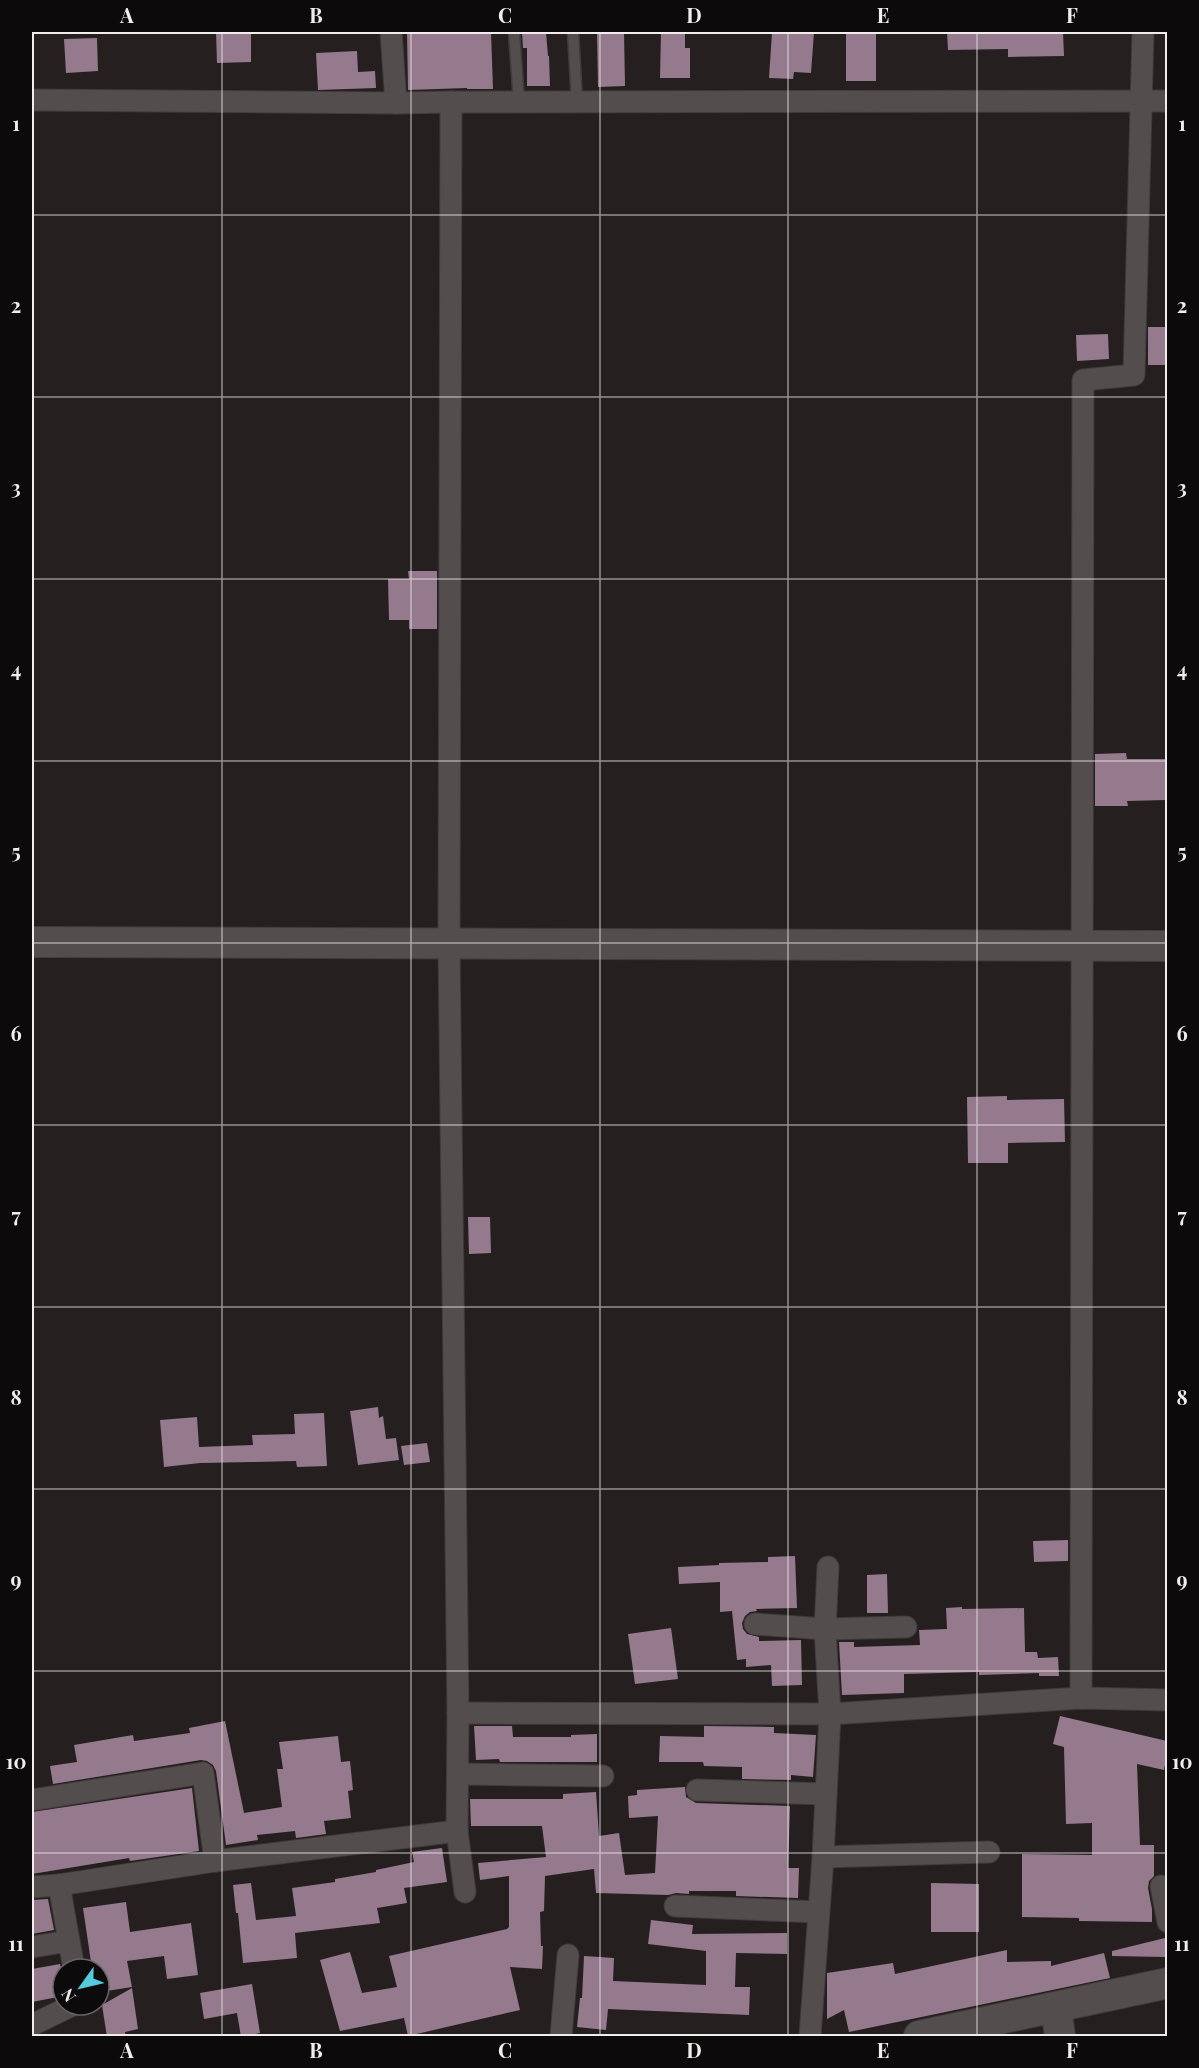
<svg xmlns="http://www.w3.org/2000/svg" width="1199" height="2068" font-family="'Playfair Display',serif">
  <style>
    .building { fill: #947a8c }
    .lines { fill: none; stroke-linecap: round; stroke-linejoin: round }
    .lane-casing { stroke: #403b3b; stroke-width: 13 }
    .street-casing { stroke: #403b3b; stroke-width: 23 }
    .secondary-casing { stroke: #403b3b; stroke-width: 32 }
    .lane { stroke: #544d4e; stroke-width: 10 }
    .street { stroke: #544d4e; stroke-width: 21 }
    .secondary { stroke: #544d4e; stroke-width: 30 }
    .grid { fill: none; stroke: #f1eded; stroke-width: 1.5; stroke-opacity: 0.55 }
    .neatline { fill: none; stroke: #f1eded; stroke-width: 2 }
    .grid-label { font-size: 20px; text-anchor: middle; font-weight: bold; fill: #f1eded }
  </style>
  <rect width="100%" height="100%" fill="#251f20"/>
  <g class="building">
    <path d="M 216,32 L 251,32 L 251,62 L 217,63 Z"/>
    <path d="M 407,32 L 491,32 L 493,89 L 467,89 L 467,88 L 408,90 Z"/>
    <path d="M 522,32 L 546,32 L 548,56 L 549,56 L 550,86 L 527,86 L 527,48 L 523,48 Z"/>
    <path d="M 597,32 L 624,32 L 625,86 L 598,87 Z"/>
    <path d="M 661,32 L 685,32 L 685,48 L 690,48 L 690,78 L 660,78 Z"/>
    <path d="M 772,32 L 814,32 L 811,73 L 794,72 L 793,79 L 769,78 Z"/>
    <path d="M 947,32 L 1063,32 L 1064,56 L 1008,57 L 1008,49 L 948,50 Z"/>
    <path d="M 846,33 L 876,34 L 876,81 L 846,81 Z"/>
    <path d="M 97,38 L 98,71 L 66,73 L 64,39 Z"/>
    <path d="M 357,51 L 358,72 L 375,71 L 376,88 L 318,90 L 316,53 Z"/>
    <path d="M 1148,327 L 1167,327 L 1167,353 L 1165,353 L 1165,365 L 1148,365 Z"/>
    <path d="M 1108,334 L 1109,359 L 1077,361 L 1076,335 Z"/>
    <path d="M 408,571 L 437,571 L 437,629 L 409,629 L 409,620 L 389,620 L 388,579 L 409,579 Z"/>
    <path d="M 1126,753 L 1127,759 L 1167,759 L 1167,800 L 1127,801 L 1128,806 L 1095,806 L 1095,754 Z"/>
    <path d="M 1007,1096 L 1007,1100 L 1064,1099 L 1065,1142 L 1008,1143 L 1008,1163 L 968,1163 L 967,1097 Z"/>
    <path d="M 468,1217 L 490,1217 L 491,1253 L 469,1254 Z"/>
    <path d="M 378,1407 L 379,1418 L 383,1416 L 386,1439 L 396,1438 L 399,1460 L 358,1465 L 350,1411 Z"/>
    <path d="M 324,1413 L 327,1466 L 297,1467 L 296,1461 L 253,1462 L 200,1463 L 164,1467 L 160,1420 L 197,1417 L 199,1447 L 253,1445 L 252,1435 L 295,1434 L 294,1414 Z"/>
    <path d="M 427,1443 L 430,1462 L 404,1465 L 401,1446 Z"/>
    <path d="M 1068,1540 L 1068,1561 L 1034,1562 L 1033,1541 Z"/>
    <path d="M 795,1556 L 797,1608 L 756,1609 L 757,1611 L 750,1612 L 745,1616 L 742,1623 L 743,1629 L 747,1634 L 759,1637 L 759,1641 L 801,1640 L 802,1685 L 772,1686 L 771,1665 L 746,1667 L 746,1659 L 737,1660 L 732,1611 L 720,1612 L 720,1582 L 679,1584 L 678,1567 L 719,1565 L 719,1563 L 768,1562 L 768,1557 Z"/>
    <path d="M 887,1574 L 888,1613 L 867,1613 L 867,1575 Z"/>
    <path d="M 962,1607 L 962,1609 L 1024,1608 L 1025,1652 L 1037,1652 L 1038,1658 L 1058,1657 L 1059,1676 L 1039,1676 L 1039,1673 L 979,1675 L 979,1672 L 904,1674 L 904,1693 L 842,1695 L 839,1642 L 854,1642 L 854,1647 L 920,1645 L 919,1630 L 947,1629 L 946,1608 Z"/>
    <path d="M 671,1628 L 678,1679 L 635,1684 L 628,1634 Z"/>
    <path d="M 1060,1716 L 1167,1741 L 1167,1755 L 1164,1770 L 1137,1764 L 1140,1845 L 1154,1845 L 1154,1876 L 1149,1881 L 1148,1888 L 1152,1909 L 1152,1922 L 1079,1921 L 1079,1918 L 1022,1917 L 1022,1854 L 1092,1855 L 1092,1823 L 1066,1824 L 1064,1747 L 1053,1744 Z"/>
    <path d="M 225,1721 L 244,1813 L 282,1807 L 277,1769 L 283,1769 L 279,1742 L 338,1736 L 341,1762 L 350,1761 L 353,1790 L 348,1791 L 351,1818 L 324,1821 L 326,1834 L 296,1838 L 295,1831 L 257,1835 L 258,1840 L 226,1845 L 216,1771 L 213,1765 L 207,1761 L 201,1760 L 53,1784 L 50,1766 L 77,1762 L 74,1745 L 133,1735 L 134,1741 L 190,1733 L 189,1728 Z"/>
    <path d="M 474,1726 L 512,1726 L 513,1737 L 571,1737 L 571,1735 L 597,1734 L 597,1762 L 500,1762 L 499,1759 L 476,1760 Z"/>
    <path d="M 704,1726 L 774,1727 L 774,1733 L 816,1735 L 813,1777 L 791,1775 L 791,1780 L 742,1779 L 742,1767 L 704,1766 L 703,1762 L 659,1762 L 660,1736 L 704,1737 Z"/>
    <path d="M 685,1787 L 686,1797 L 696,1803 L 790,1806 L 788,1868 L 799,1868 L 798,1898 L 736,1896 L 736,1891 L 689,1891 L 689,1894 L 676,1893 L 668,1895 L 596,1893 L 594,1869 L 545,1876 L 544,1911 L 540,1912 L 541,1946 L 543,1946 L 542,1969 L 510,1967 L 520,2010 L 408,2036 L 404,2018 L 340,2031 L 320,1960 L 350,1952 L 362,1993 L 397,1987 L 389,1956 L 507,1929 L 509,1927 L 509,1876 L 480,1880 L 478,1863 L 546,1857 L 542,1826 L 471,1826 L 470,1799 L 563,1799 L 563,1794 L 596,1792 L 599,1836 L 619,1833 L 625,1875 L 655,1873 L 658,1816 L 629,1818 L 628,1796 L 637,1795 L 637,1790 Z"/>
    <path d="M 192,1788 L 199,1851 L 130,1861 L 129,1858 L 32,1874 L 32,1812 Z"/>
    <path d="M 442,1848 L 447,1882 L 404,1888 L 407,1903 L 377,1908 L 380,1923 L 295,1933 L 297,1958 L 243,1963 L 238,1913 L 236,1913 L 233,1885 L 251,1883 L 256,1920 L 296,1916 L 292,1888 L 335,1882 L 335,1879 L 376,1872 L 376,1870 L 414,1862 L 412,1852 Z"/>
    <path d="M 931,1883 L 979,1884 L 979,1932 L 931,1932 Z"/>
    <path d="M 48,1899 L 54,1930 L 32,1934 L 32,1900 Z"/>
    <path d="M 126,1902 L 130,1932 L 191,1923 L 198,1975 L 167,1979 L 164,1956 L 127,1961 L 132,1987 L 100,1992 L 99,1969 L 92,1969 L 83,1908 Z"/>
    <path d="M 651,1920 L 693,1925 L 692,1934 L 787,1933 L 787,1954 L 736,1953 L 735,1987 L 750,1987 L 749,2015 L 608,2009 L 606,2030 L 577,2027 L 580,1998 L 582,1998 L 584,1956 L 614,1958 L 613,1981 L 706,1985 L 706,1951 L 648,1944 Z"/>
    <path d="M 1165,1938 L 1165,1957 L 1112,1956 L 1112,1951 Z"/>
    <path d="M 1007,1950 L 1007,1962 L 1051,1961 L 1051,1966 L 1104,1953 L 1110,1978 L 849,2032 L 844,2010 L 827,2019 L 827,1973 L 893,1963 L 895,1974 Z"/>
    <path d="M 60,1964 L 63,1975 L 63,1996 L 32,2002 L 32,1969 Z"/>
    <path d="M 252,1984 L 260,2033 L 241,2037 L 237,2013 L 204,2019 L 200,1993 Z"/>
    <path d="M 132,1988 L 138,2029 L 125,2032 L 126,2037 L 107,2037 L 102,2005 Z"/>
  </g>
  <g class="lines">
    <g class="lane-casing">
      <g id="lane">
        <path d="M 514,32 L 519,102"/>
        <path d="M 573,32 L 577,102"/>
      </g>
    </g>
    <g class="street-casing">
      <g id="street">
        <path d="M 391,32 L 396,103"/>
        <path d="M 32,100 L 396,103 L 451,102 L 1168,101"/>
        <path d="M 755,1624 L 825,1629 L 906,1627"/>
        <path d="M 1081,1698 L 1083,380 L 1134,375 L 1143,32"/>
        <path d="M 458,1713 L 830,1714 L 1081,1698 L 1168,1700"/>
        <path d="M 458,1774 L 603,1776"/>
        <path d="M 697,1790 L 826,1794"/>
        <path d="M 32,1800 L 203,1773 L 215,1861"/>
        <path d="M 457,1831 L 465,1892"/>
        <path d="M 823,1857 L 989,1852"/>
        <path d="M 59,1885 L 74,1969"/>
        <path d="M 1161,1886 L 1168,1922"/>
        <path d="M 32,1887 L 59,1885 L 215,1861 L 457,1831 L 458,1713 L 449,944 L 451,102"/>
        <path d="M 675,1906 L 818,1912"/>
        <path d="M 32,1947 L 69,1941"/>
        <path d="M 32,2025 L 73,2005"/>
        <path d="M 561,2036 L 568,1955"/>
        <path d="M 810,2036 L 823,1857 L 830,1714 L 825,1629 L 828,1567"/>
      </g>
    </g>
    <g class="secondary-casing">
      <g id="secondary">
        <path d="M 32,942 L 1168,946"/>
        <path d="M 1056,2008 L 1060,2036"/>
        <path d="M 919,2036 L 1168,1983"/>
      </g>
    </g>
    <use href="#lane" class="lane"/>
    <use href="#street" class="street"/>
    <use href="#secondary" class="secondary"/>
  </g>
  <path class="grid" d="M 222,32 L 222,2036M 411,32 L 411,2036M 600,32 L 600,2036M 788,32 L 788,2036M 977,32 L 977,2036M 32,215 L 1168,215M 32,397 L 1168,397M 32,579 L 1168,579M 32,761 L 1168,761M 32,943 L 1168,943M 32,1125 L 1168,1125M 32,1307 L 1168,1307M 32,1489 L 1168,1489M 32,1671 L 1168,1671M 32,1853 L 1168,1853"/>
  <rect width="1199" height="2068" fill="none" stroke="#0c0a0a" stroke-width="66"/>
  <g transform="translate(81 1987) rotate(236)"><circle r="28" fill="#0c0a0a" stroke="#686565" stroke-width="1.5"/>
  <path d="M0-4.5L10 22L0 15L-10 22Z" fill="#55cadf"/>
  <text y="-9" font-size="16" font-weight="bold" text-anchor="middle" fill="#f1eded">N</text>
  </g>
  <rect x="33" y="33" width="1133" height="2002" class="neatline"/>
  <g class="grid-label">
    <text x="127" y="23">A</text>
    <text x="316" y="23">B</text>
    <text x="505" y="23">C</text>
    <text x="694" y="23">D</text>
    <text x="883" y="23">E</text>
    <text x="1072" y="23">F</text>
    <text x="16" y="131">1</text>
    <text x="1182" y="131">1</text>
    <text x="16" y="313">2</text>
    <text x="1182" y="313">2</text>
    <text x="16" y="495">3</text>
    <text x="1182" y="495">3</text>
    <text x="16" y="677">4</text>
    <text x="1182" y="677">4</text>
    <text x="16" y="859">5</text>
    <text x="1182" y="859">5</text>
    <text x="16" y="1041">6</text>
    <text x="1182" y="1041">6</text>
    <text x="16" y="1223">7</text>
    <text x="1182" y="1223">7</text>
    <text x="16" y="1405">8</text>
    <text x="1182" y="1405">8</text>
    <text x="16" y="1587">9</text>
    <text x="1182" y="1587">9</text>
    <text x="16" y="1769">10</text>
    <text x="1182" y="1769">10</text>
    <text x="16" y="1951">11</text>
    <text x="1182" y="1951">11</text>
    <text x="127" y="2058">A</text>
    <text x="316" y="2058">B</text>
    <text x="505" y="2058">C</text>
    <text x="694" y="2058">D</text>
    <text x="883" y="2058">E</text>
    <text x="1072" y="2058">F</text>
  </g>
</svg>
